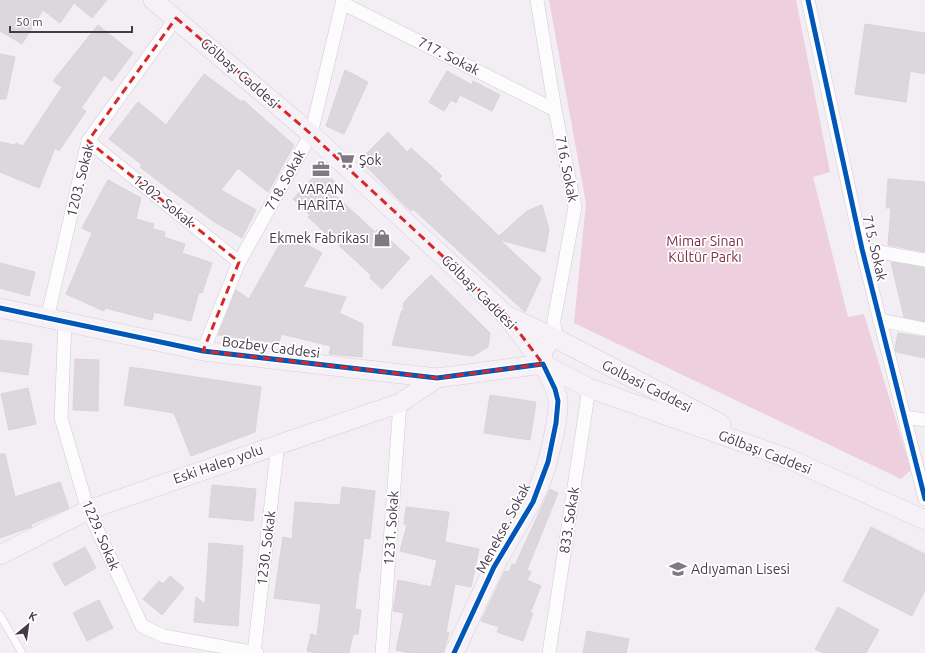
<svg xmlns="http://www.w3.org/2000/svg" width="925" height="653" font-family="Ubuntu,sans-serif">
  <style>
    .green { fill: #edcfdd }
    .building { fill: #dcd6dd; stroke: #dad3db }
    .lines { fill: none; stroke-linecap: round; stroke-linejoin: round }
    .lane-casing { stroke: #cfcad0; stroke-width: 8 }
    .street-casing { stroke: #cfcad0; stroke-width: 14 }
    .secondary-casing { stroke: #d9cddb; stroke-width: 20 }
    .lane { stroke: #fdfcfd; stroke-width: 7 }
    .street { stroke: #fdfcfd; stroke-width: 13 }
    .secondary { stroke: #f6f1f7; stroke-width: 19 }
    .cycleway-casing { stroke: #fff; stroke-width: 8 }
    .cycleway { stroke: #0057b8; stroke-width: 5 }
    .marked { fill: none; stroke: #d62828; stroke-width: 3; stroke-dasharray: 8 5; stroke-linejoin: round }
    .labels { text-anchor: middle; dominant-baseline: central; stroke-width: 3.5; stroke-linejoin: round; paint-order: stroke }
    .street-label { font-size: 14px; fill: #45394a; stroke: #fff }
    .poi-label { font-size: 14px; fill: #45394a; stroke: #fff; text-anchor: start }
    .park-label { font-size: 14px; fill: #7b2d40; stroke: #fff }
  </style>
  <rect width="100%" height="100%" fill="#f3eef3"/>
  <path class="green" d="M 549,0 L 796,0 L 830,172 L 813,177 L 848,317 L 864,314 L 911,470 L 901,479 L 574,323 L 586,203 Z"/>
  <g class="building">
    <path d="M 0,0 L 107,0 L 92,18 L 74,3 L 60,23 L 43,10 L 22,44 L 0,31 Z"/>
    <path d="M 865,24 L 925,33 L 925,74 L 910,71 L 906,102 L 855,94 Z"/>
    <path d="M 98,25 L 133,53 L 112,81 L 104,75 L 81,108 L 86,111 L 59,151 L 55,148 L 39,188 L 0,172 L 0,142 L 15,145 L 16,143 L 23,146 L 62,87 L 53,81 Z"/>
    <path d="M 0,54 L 15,57 L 6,99 L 0,99 Z"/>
    <path d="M 345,70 L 368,82 L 344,134 L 326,126 Z"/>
    <path d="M 447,71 L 472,85 L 473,81 L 500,95 L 492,111 L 460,95 L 456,103 L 451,100 L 444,111 L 429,102 Z"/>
    <path d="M 204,74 L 242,102 L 243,100 L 294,145 L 268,192 L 238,168 L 221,190 L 256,210 L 242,238 L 213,221 L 166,187 L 140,167 L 142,165 L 109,139 L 138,102 L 166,125 Z"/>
    <path d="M 388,132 L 407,152 L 411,148 L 442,176 L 439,179 L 499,236 L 527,211 L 542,205 L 549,229 L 545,252 L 500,240 L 541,278 L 525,312 L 413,209 L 411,211 L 400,201 L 360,160 Z"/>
    <path d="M 321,169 L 337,184 L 331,191 L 375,232 L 378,229 L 410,258 L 382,289 L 370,278 L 371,275 L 308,217 L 310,215 L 293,199 Z"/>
    <path d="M 888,179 L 925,182 L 925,252 L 888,245 L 891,208 L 886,208 Z"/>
    <path d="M 108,180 L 141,198 L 136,219 L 154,224 L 153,229 L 165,232 L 164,237 L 185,244 L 182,253 L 212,263 L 202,293 L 199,292 L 191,321 L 154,312 L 152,320 L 105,308 L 104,311 L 66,294 L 92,233 L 82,228 Z"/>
    <path d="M 286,233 L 322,253 L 303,287 L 346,297 L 339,313 L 363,324 L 362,357 L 329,354 L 331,346 L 281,334 L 279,343 L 218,335 L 236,290 L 249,299 Z"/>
    <path d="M 891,262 L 925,268 L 925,321 L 904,317 Z"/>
    <path d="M 0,263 L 35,272 L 29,296 L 0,288 Z"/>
    <path d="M 431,275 L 490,333 L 488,347 L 473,356 L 392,345 L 402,310 L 406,311 L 403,308 L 404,302 Z"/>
    <path d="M 898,333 L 925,337 L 925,358 L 896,352 L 895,348 Z"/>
    <path d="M 0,340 L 32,344 L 28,375 L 0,371 Z"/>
    <path d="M 75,359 L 99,360 L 98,411 L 73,410 Z"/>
    <path d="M 130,367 L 261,387 L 255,432 L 191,456 L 174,413 L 124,405 Z"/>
    <path d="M 28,388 L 36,424 L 9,430 L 1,394 Z"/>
    <path d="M 490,395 L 536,402 L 530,440 L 484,433 Z"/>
    <path d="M 0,454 L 5,454 L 15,497 L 60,482 L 69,508 L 32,524 L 31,527 L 0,538 Z"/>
    <path d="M 212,485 L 256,489 L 253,521 L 209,517 Z"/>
    <path d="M 342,487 L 375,491 L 370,539 L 364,538 L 360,572 L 359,572 L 355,609 L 361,610 L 358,634 L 353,634 L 349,653 L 315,653 L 307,651 L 311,634 L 317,636 L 321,604 L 274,598 L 283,537 L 292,539 L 295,502 L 340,505 Z"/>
    <path d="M 550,489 L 558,493 L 527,570 L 531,572 L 527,580 L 541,586 L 530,613 L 533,613 L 523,641 L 497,632 L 499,627 L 481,621 L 505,571 L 509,572 L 512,564 L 515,565 Z"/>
    <path d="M 406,507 L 449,512 L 445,542 L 479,549 L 471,587 L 455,584 L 446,632 L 449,633 L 443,653 L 410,653 L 396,650 L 404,613 L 393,611 L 398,580 L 431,587 L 437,560 L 400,551 L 407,525 L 404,524 Z"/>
    <path d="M 871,527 L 925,554 L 925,590 L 912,616 L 843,581 Z"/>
    <path d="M 209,543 L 243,546 L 238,626 L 194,622 L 196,597 L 205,604 Z"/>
    <path d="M 85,547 L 96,568 L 65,586 L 53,564 Z"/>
    <path d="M 170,576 L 184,588 L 162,615 L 143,599 L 159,581 L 163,584 Z"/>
    <path d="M 99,600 L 113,628 L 87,641 L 73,613 Z"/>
    <path d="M 838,607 L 879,630 L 866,653 L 823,653 L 815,649 Z"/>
    <path d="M 587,631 L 629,639 L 626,653 L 583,653 Z"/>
  </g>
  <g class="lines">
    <g class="lane-casing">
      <path id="lane" d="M 0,615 L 22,653"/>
    </g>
    <g class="street-casing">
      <g id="street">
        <path d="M 537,0 L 555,110 L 575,207 L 554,320 L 555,338"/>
        <path d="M 808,0 L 862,249 L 925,499"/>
        <path d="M 342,3 L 555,110"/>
        <path d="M 88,141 L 239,262"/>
        <path d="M 862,249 L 925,260"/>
        <path d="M 47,319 L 88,141 L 176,18"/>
        <path d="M 879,320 L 925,329"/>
        <path d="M 65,322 L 61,418 L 88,510 L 142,626 L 164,636 L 257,653"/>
        <path d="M 203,351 L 239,262 L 311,134 L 343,0"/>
        <path d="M 905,417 L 925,420"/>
        <path d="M 254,653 L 278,443"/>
        <path d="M 382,653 L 400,403"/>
        <path d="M 549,653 L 589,388"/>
      </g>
    </g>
    <g class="secondary-casing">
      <g id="secondary">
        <path d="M 153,0 L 311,134 L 506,315 L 543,364 L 589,388 L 787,458 L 925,520"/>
        <path d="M 0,308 L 203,351 L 437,378 L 543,364"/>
        <path d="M 508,316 L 555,338 L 721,424"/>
        <path d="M 0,555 L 88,510 L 400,403 L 437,378"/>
        <path d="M 454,653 C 467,625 480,596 494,568 C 514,527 541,497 550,451 C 554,434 559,417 558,400 C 556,377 526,356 555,338"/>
      </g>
    </g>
    <use href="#lane" class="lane"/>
    <use href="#street" class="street"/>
    <use href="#secondary" class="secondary"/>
    <g class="cycleway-casing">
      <g id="cycleway">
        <path d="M 808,0 L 862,249 L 925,499"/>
        <path d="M 0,308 L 203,351 L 437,378 L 543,364 L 555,389 L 558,401 L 556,423 L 548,462 L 533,502 L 494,567 L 454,653"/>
      </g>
    </g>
    <use href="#cycleway" class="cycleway"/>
  </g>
  <path class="marked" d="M 176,18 L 311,134 L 506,315 L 543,364 L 437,378 L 203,351 L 239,262 L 88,141 Z"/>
  <defs>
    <g id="supermarket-bare" transform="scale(1.38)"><path d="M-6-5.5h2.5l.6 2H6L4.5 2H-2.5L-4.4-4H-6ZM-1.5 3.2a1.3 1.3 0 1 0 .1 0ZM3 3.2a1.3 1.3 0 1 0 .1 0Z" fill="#827885" stroke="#fff" stroke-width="2.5" paint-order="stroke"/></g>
    <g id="office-bare" transform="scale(1.38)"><path d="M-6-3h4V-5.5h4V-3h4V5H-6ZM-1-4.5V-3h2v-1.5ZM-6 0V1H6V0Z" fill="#827885" stroke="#fff" stroke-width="2.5" paint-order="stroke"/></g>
    <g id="shop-bare" transform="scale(1.38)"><path d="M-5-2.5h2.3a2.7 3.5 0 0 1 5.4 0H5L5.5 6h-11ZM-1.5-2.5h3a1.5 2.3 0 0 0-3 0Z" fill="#827885" stroke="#fff" stroke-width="2.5" paint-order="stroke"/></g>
    <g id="school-bare" transform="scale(1.38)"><path d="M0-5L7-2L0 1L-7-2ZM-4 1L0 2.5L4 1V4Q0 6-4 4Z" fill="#827885" stroke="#fff" stroke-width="2.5" paint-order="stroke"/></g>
  </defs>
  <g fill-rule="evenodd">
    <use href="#supermarket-bare" x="346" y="160"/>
    <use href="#office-bare" x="321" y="169"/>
    <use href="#shop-bare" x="382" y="238"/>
    <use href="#school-bare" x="678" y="569"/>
  </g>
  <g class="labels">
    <g class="street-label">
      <text transform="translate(449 56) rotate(27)">717. Sokak</text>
      <text transform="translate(240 73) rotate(41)">Gölbaşı Caddesi</text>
      <text transform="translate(567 169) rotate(79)">716. Sokak</text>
      <text transform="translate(80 180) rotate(-76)">1203. Sokak</text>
      <text transform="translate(285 180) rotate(-61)">718. Sokak</text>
      <text transform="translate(164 201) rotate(39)">1202. Sokak</text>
      <text transform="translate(875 248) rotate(77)">715. Sokak</text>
      <text transform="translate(479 292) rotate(45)">Gölbaşı Caddesi</text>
      <text transform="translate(271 347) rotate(7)">Bozbey Caddesi</text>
      <text transform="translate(647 386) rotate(27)">Golbasi Caddesi</text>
      <text transform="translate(765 452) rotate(21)">Gölbaşı Caddesi</text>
      <text transform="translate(218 464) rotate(-19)">Eski Halep yolu</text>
      <text transform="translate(569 520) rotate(-81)">833. Sokak</text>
      <text transform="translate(391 528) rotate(-86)">1231. Sokak</text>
      <text transform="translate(503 528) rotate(-62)">Menekse. Sokak</text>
      <text transform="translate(101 535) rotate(67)">1229. Sokak</text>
      <text transform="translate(266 548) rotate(-83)">1230. Sokak</text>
    </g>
    <g class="poi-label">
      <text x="359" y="160">Şok</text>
      <text x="321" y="189" text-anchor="middle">VARAN<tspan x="321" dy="16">HARİTA</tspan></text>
      <text x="369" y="238" text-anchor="end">Ekmek Fabrikası</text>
      <text x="691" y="569">Adıyaman Lisesi</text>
    </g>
    <g class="park-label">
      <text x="705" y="241">Mimar Sinan<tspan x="705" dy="16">Kültür Parkı</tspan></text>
    </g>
  </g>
  <g transform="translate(28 625) rotate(29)" stroke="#ffffff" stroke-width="3" paint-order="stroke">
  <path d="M0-3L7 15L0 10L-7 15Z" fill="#45394a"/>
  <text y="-6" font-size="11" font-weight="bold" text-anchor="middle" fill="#45394a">K</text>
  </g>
  <path d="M10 26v6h122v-6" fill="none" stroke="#45394a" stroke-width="2"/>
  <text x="16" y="26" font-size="12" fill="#45394a" stroke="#ffffff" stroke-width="3" paint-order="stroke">50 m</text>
</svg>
